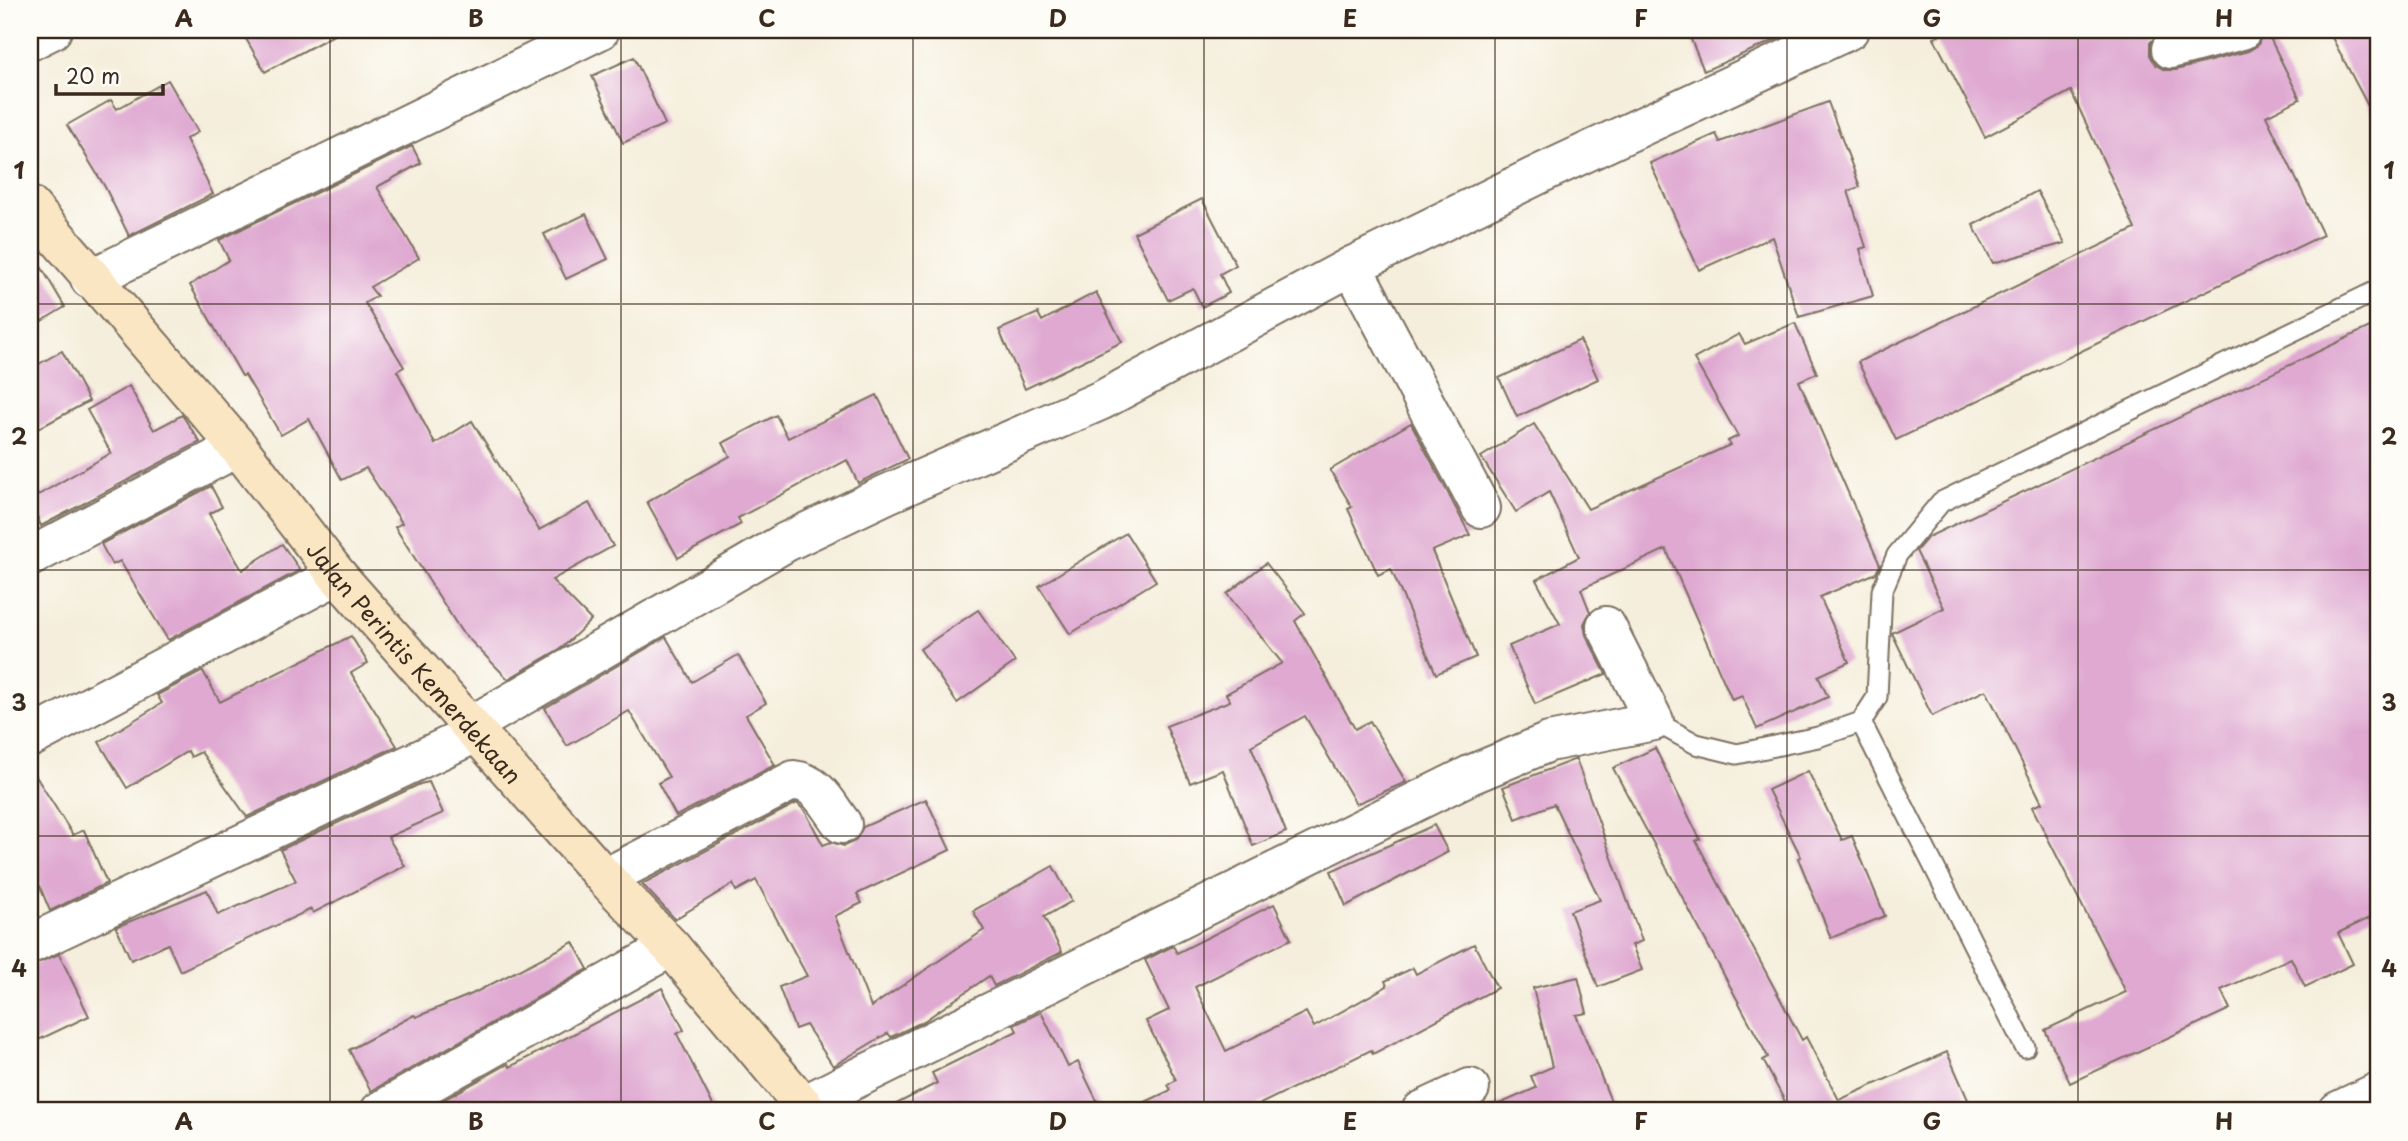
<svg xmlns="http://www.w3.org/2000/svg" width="2408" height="1141" font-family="'Playpen Sans',sans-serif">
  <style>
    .building { fill: #dfa9d1 }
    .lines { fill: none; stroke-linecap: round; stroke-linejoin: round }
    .lane-casing { stroke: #7c6f60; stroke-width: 23 }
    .street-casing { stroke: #7c6f60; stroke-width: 42 }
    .secondary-casing { stroke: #7c6f60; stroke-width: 42 }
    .lane { stroke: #fff; stroke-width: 19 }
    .street { stroke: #fff; stroke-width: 38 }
    .secondary { stroke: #fbe6c4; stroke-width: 38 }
    .grid { fill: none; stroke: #3b2a1e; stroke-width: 2; stroke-opacity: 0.55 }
    .labels { text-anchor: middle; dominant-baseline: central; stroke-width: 6; stroke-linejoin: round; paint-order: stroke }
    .street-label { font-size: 23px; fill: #3b2a1e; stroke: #fdfcf7 }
    .neatline { fill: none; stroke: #3b2a1e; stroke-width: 2.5 }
    .grid-label { font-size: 23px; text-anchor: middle; font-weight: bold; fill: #3b2a1e }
  </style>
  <rect width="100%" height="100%" fill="#fdfcf7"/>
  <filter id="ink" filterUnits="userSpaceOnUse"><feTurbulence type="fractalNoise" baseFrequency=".0143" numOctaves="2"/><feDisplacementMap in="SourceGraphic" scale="14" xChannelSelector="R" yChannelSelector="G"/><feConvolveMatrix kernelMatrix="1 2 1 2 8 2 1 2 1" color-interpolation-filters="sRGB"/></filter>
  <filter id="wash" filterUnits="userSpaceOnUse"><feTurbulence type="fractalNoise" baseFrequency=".00686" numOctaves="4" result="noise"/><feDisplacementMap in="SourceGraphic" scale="28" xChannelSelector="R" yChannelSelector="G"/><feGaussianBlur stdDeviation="1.57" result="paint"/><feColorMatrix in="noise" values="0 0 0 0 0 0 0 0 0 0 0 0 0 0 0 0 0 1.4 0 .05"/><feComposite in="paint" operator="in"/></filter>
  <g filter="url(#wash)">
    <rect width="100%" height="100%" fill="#f5eedc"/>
    <g id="blocks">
      <g class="building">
        <path d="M 241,30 L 343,30 L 265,72 Z"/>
        <path d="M 1687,30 L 1798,30 L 1704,71 Z"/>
        <path d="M 1950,30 L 2162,30 L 2150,43 L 2150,55 L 2156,65 L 2165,70 L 2176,70 L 2248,51 L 2258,45 L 2263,30 L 2266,30 L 2300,99 L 2266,116 L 2323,235 L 1896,440 L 1858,362 L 2135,229 L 2071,91 L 1985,137 L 1934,38 Z"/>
        <path d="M 2328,30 L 2378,30 L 2378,125 Z"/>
        <path d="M 634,57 L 665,124 L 623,143 L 592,76 Z"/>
        <path d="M 168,80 L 198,132 L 186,139 L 213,194 L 129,236 L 105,187 L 67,125 L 111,100 L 117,109 Z"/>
        <path d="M 1828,102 L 1860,187 L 1848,191 L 1866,247 L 1860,249 L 1873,296 L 1799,317 L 1772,237 L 1699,270 L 1650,163 L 1716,134 L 1720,142 Z"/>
        <path d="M 412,146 L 421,163 L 377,187 L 419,258 L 370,287 L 377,296 L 365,303 L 404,367 L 397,371 L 435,444 L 472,421 L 539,530 L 589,503 L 613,546 L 552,580 L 591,620 L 563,647 L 508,679 L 461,631 L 395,527 L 402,523 L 366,468 L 342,480 L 309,419 L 281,435 L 245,375 L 242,376 L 190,285 L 229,260 L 219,240 Z"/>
        <path d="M 2037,191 L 2065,243 L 1993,263 L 1973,225 Z"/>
        <path d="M 1202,199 L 1236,265 L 1220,274 L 1229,293 L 1202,307 L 1193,288 L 1168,300 L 1134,233 Z"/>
        <path d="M 586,214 L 608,259 L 566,279 L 544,234 Z"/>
        <path d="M 30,248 L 65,307 L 30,328 Z"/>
        <path d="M 1096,292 L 1122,342 L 1025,389 L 999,330 L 1038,313 L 1042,321 Z"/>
        <path d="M 1795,323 L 1817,373 L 1799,381 L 1880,565 L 1876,573 L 1820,597 L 1849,662 L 1818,676 L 1828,697 L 1757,729 L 1742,696 L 1732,700 L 1666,549 L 1581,589 L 1590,612 L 1584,624 L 1586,635 L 1606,674 L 1535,704 L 1509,646 L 1560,624 L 1536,580 L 1579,557 L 1549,492 L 1516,512 L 1481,457 L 1534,424 L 1588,509 L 1730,445 L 1728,441 L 1738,436 L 1694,359 L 1739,334 L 1745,344 Z"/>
        <path d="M 2378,323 L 2378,914 L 2338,933 L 2353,964 L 2305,987 L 2291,958 L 2221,990 L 2230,1009 L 2070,1083 L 2045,1030 L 2126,992 L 2032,807 L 2042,803 L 1986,690 L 1932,716 L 1892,633 L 1944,608 L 1916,551 L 1928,537 Z"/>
        <path d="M 1580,340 L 1598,379 L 1517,417 L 1499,378 Z"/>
        <path d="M 62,351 L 89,401 L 30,433 L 30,369 Z"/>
        <path d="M 129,386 L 154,430 L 182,415 L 200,442 L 41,526 L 30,500 L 111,453 L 87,410 Z"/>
        <path d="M 877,395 L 908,459 L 858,483 L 847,460 L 738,518 L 741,524 L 678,558 L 647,502 L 730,456 L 723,443 L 776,415 L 788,438 Z"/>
        <path d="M 1411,423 L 1470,535 L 1432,551 L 1476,657 L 1436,674 L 1391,569 L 1378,575 L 1348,509 L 1352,507 L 1330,470 Z"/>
        <path d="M 211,486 L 222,507 L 209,514 L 242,570 L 282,544 L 300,570 L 168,640 L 120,561 L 112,565 L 101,544 Z"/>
        <path d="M 1126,533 L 1156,581 L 1070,634 L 1039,586 Z"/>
        <path d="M 1266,563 L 1305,613 L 1295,621 L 1355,729 L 1370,721 L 1406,782 L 1356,804 L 1305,716 L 1251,746 L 1286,832 L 1253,846 L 1223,770 L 1190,783 L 1166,726 L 1230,701 L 1226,694 L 1282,663 L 1227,594 Z"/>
        <path d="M 978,610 L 1015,662 L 957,703 L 920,649 Z"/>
        <path d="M 351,636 L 368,663 L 351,673 L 397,746 L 247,817 L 201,752 L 191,757 L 188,751 L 127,788 L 99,742 L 162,703 L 157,695 L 203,671 L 220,702 Z"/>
        <path d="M 666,637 L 692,682 L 738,655 L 766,703 L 746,715 L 775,765 L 676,816 L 658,783 L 669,777 L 629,711 L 567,746 L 545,708 Z"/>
        <path d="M 1655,748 L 1700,839 L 1696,841 L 1802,1040 L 1806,1037 L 1839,1100 L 1947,1052 L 1973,1111 L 1790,1111 L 1763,1060 L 1768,1057 L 1613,768 Z"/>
        <path d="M 1576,759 L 1642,941 L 1632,945 L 1642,970 L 1598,987 L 1570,911 L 1600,900 L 1554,804 L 1516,819 L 1503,787 Z"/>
        <path d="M 30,767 L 73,835 L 84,830 L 107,883 L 50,911 L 30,863 Z"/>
        <path d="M 1808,771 L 1842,840 L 1852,836 L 1885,916 L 1831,938 L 1798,858 L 1801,857 L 1768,790 Z"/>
        <path d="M 429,782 L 443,813 L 388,837 L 405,866 L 313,913 L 311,909 L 180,971 L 168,944 L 131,960 L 116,927 L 207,890 L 218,915 L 296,881 L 280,850 L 420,784 Z"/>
        <path d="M 926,799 L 950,850 L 857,894 L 862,903 L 835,916 L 871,1007 L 984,930 L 973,911 L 1053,866 L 1072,901 L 1044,917 L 1062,952 L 994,986 L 989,976 L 924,1021 L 891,1037 L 888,1033 L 833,1066 L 806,1025 L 795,1029 L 779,987 L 807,976 L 756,880 L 736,891 L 733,884 L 675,919 L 642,884 L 797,803 L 805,811 L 823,845 L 831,842 L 844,846 L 855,841 L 863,827 Z"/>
        <path d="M 1434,825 L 1448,852 L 1346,906 L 1331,871 Z"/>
        <path d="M 1274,904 L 1291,939 L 1195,987 L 1226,1051 L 1306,1012 L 1314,1027 L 1387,986 L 1385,981 L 1413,968 L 1416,974 L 1474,944 L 1497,988 L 1373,1054 L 1371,1050 L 1246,1111 L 1126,1111 L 1171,1090 L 1168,1085 L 1176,1080 L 1146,1021 L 1169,1010 L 1145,960 L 1173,946 L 1177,953 Z"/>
        <path d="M 573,942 L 588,969 L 371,1091 L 349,1050 L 414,1015 L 416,1017 L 472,994 Z"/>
        <path d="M 59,954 L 89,1016 L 30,1044 L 30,966 Z"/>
        <path d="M 1578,977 L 1587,1013 L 1576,1015 L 1615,1111 L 1483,1111 L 1536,1088 L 1531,1076 L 1552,1067 L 1533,988 Z"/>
        <path d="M 662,988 L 684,1030 L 677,1034 L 716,1111 L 424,1111 L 508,1064 L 510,1067 Z"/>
        <path d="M 1041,1012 L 1068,1067 L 1078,1062 L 1102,1111 L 883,1111 L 937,1083 L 932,1073 L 1017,1031 L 1014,1025 Z"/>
      </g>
    </g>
  </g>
  <g filter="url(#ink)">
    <use href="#blocks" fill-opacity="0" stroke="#7c6f60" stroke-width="2"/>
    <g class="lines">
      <g class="lane-casing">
        <g id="lane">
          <path d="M 1654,721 L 1696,744 L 1737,754 L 1818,737 L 1861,722 L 1877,697 L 1882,591 L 1897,555 L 1941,502 L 2378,290"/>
          <path d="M 1861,722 L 2025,1047"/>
        </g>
      </g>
      <g class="street-casing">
        <g id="street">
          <path d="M 30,41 L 52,30"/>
          <path d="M 2171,49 L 2242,30"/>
          <path d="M 1352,266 L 1481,508"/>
          <path d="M 90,279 L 600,30"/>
          <path d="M 30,557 L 238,447"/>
          <path d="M 472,725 L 786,542 L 887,494 L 1102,400 L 1352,266 L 1544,172 L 1849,30"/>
          <path d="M 30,738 L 337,575"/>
          <path d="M 605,878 L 794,780 C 819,783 828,806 842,824"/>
          <path d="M 30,944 L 476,733"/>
          <path d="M 803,1105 L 1470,775 L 1549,742 L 1654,721 L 1606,626"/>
          <path d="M 380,1111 L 671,947"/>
          <path d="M 1421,1111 L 1470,1088"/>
          <path d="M 2338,1111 L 2378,1092"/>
        </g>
      </g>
      <g class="secondary-casing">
        <g id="secondary">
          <path id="s1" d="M 30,206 L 238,447 L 337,575 L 605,878 L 671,947 L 808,1111"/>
        </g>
      </g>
      <use href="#lane" class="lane"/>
      <use href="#street" class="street"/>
      <use href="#secondary" class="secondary"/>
    </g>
  </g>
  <path class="grid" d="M 330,30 L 330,1111M 621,30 L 621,1111M 913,30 L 913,1111M 1204,30 L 1204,1111M 1495,30 L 1495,1111M 1787,30 L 1787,1111M 2078,30 L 2078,1111M 30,304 L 2378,304M 30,570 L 2378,570M 30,836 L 2378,836"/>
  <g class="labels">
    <g class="street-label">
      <text stroke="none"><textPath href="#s1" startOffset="597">Jalan Perintis Kemerdekaan</textPath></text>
    </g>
  </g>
  <rect width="2408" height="1141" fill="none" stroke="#fdfcf7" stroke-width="77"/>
  <path d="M56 84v10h107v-10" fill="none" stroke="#3b2a1e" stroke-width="3.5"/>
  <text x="66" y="84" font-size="21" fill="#3b2a1e" stroke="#fdfcf7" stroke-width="5" paint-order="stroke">20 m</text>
  <rect x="38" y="38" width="2332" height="1064" class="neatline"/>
  <g class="grid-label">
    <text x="184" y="27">A</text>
    <text x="476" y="27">B</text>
    <text x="767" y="27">C</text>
    <text x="1058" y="27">D</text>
    <text x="1350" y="27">E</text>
    <text x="1641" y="27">F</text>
    <text x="1932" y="27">G</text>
    <text x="2224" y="27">H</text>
    <text x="19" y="179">1</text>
    <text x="2389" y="179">1</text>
    <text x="19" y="445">2</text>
    <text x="2389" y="445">2</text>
    <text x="19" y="711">3</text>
    <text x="2389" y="711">3</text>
    <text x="19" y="977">4</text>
    <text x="2389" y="977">4</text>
    <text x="184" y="1130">A</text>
    <text x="476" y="1130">B</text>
    <text x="767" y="1130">C</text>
    <text x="1058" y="1130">D</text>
    <text x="1350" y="1130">E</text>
    <text x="1641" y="1130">F</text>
    <text x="1932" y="1130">G</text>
    <text x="2224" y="1130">H</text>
  </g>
</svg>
